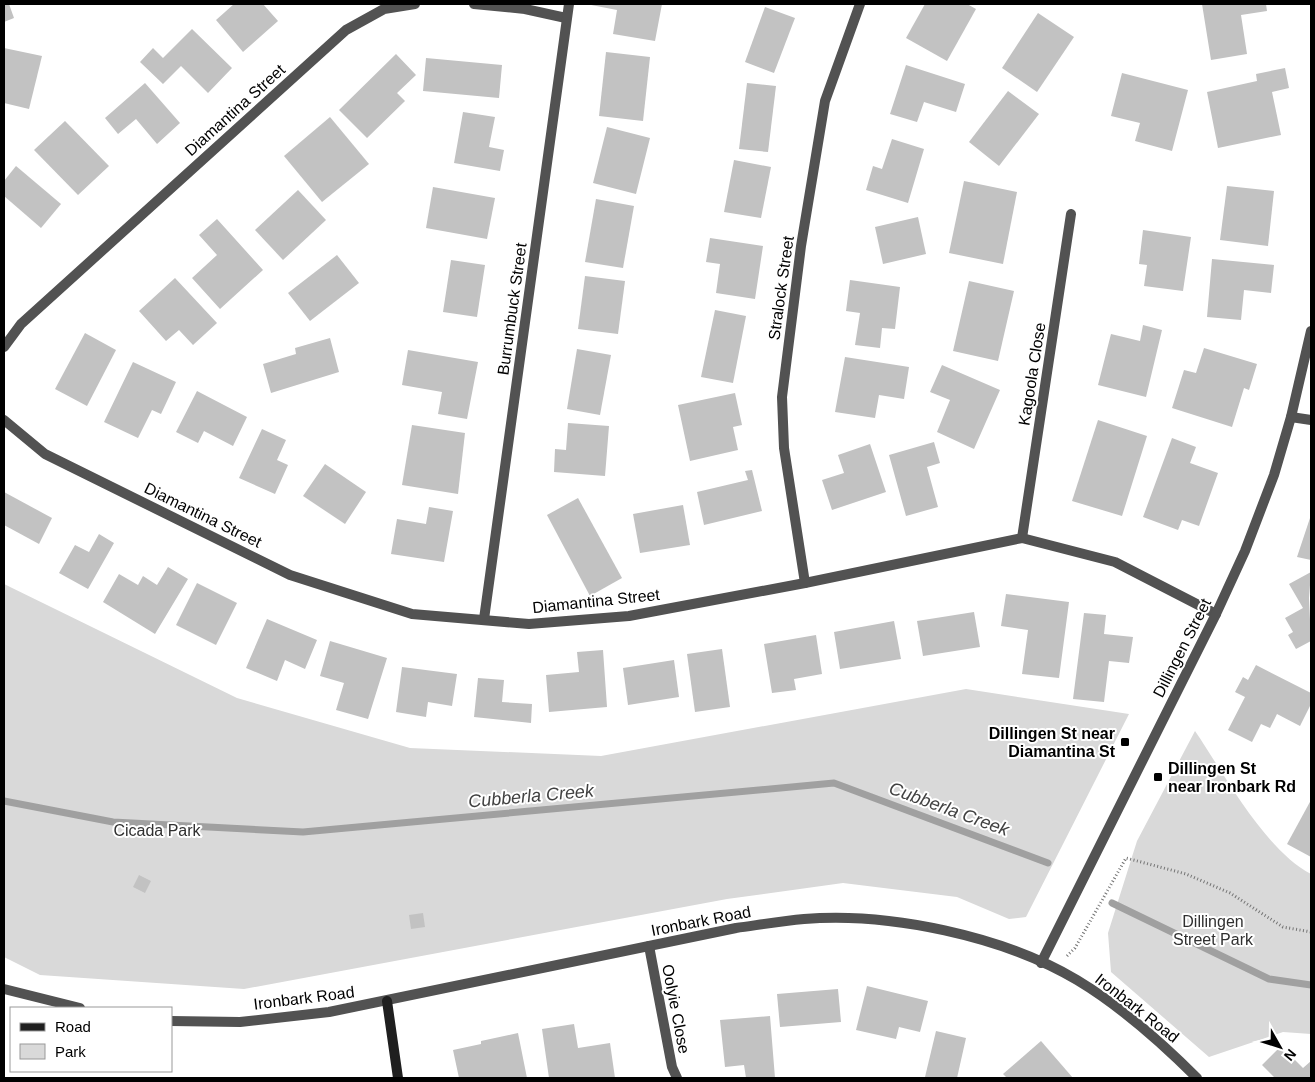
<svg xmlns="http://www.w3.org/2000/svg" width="1315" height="1082" font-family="Helvetica,sans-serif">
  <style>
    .green { fill: #d9d9d9 }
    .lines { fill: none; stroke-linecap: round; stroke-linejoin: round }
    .stream { stroke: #a0a0a0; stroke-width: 7 }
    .building { fill: #c2c2c2 }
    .path { stroke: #747474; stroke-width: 3; stroke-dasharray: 1 2.5; stroke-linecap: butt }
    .street { stroke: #525252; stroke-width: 10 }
    .secondary { stroke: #1f1f1f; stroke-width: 10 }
    .poi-dot { fill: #000; stroke: #fff; stroke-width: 2 }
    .labels { text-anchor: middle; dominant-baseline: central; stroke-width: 4; stroke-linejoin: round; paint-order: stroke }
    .street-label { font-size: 16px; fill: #000; stroke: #fff }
    .poi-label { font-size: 16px; font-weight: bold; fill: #000; stroke: #fff; text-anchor: end }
    .park-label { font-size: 16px; fill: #303030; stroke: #fff }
    .water-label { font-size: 18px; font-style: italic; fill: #414141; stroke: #fff }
  </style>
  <rect width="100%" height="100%" fill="#fff"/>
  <g class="green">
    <path d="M 4,584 L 237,698 L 410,748 L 601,756 L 966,689 L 1129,714 L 1026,917 L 1009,919 L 957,897 L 843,883 L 727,899 L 244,989 L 40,975 L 4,957 Z"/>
    <path d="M 1195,731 C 1225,775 1264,849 1311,874 L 1311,1034 L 1283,1032 L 1209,1057 L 1111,972 L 1108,933 L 1137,841 Z"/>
  </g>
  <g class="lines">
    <g class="stream">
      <path d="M 4,801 L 113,822 L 303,832 L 834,783 L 1048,863"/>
      <path d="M 1112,903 L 1269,979 L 1311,985"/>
    </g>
  </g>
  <g class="building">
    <path d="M 4,4 L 9,4 L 14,18 L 4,22 Z"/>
    <path d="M 234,4 L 263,4 L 278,21 L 243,52 L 216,20 Z"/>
    <path d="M 586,4 L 662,4 L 655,41 L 613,34 L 617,10 Z"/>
    <path d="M 925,4 L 967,4 L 976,9 L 947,61 L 906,38 Z"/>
    <path d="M 1202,4 L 1266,4 L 1267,11 L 1241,15 L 1247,54 L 1211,60 Z"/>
    <path d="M 765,7 L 795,18 L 774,73 L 745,62 Z"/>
    <path d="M 1038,13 L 1074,37 L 1037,92 L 1002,68 Z"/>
    <path d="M 192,29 L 232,68 L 208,93 L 181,66 L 163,84 L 140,62 L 153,48 L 163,58 Z"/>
    <path d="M 4,48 L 42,56 L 29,109 L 4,103 Z"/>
    <path d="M 606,52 L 650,57 L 643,121 L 599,116 Z"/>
    <path d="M 396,54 L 416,75 L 397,93 L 405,101 L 367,138 L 339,110 Z"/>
    <path d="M 426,58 L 502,65 L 499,98 L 423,91 Z"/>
    <path d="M 906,65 L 965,84 L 956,112 L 924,102 L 917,122 L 890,114 Z"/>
    <path d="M 1285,68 L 1289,88 L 1272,92 L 1281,135 L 1218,148 L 1207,92 L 1257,81 L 1256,74 Z"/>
    <path d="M 1122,73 L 1188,90 L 1172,151 L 1135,141 L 1140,123 L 1111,116 Z"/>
    <path d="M 145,83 L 180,123 L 157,144 L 136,119 L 118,134 L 105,118 Z"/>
    <path d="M 747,83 L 776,86 L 768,152 L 739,149 Z"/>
    <path d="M 1008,91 L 1039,114 L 999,166 L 969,142 Z"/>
    <path d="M 463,112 L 495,117 L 489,147 L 504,150 L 500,171 L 454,163 Z"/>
    <path d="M 330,117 L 369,164 L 322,202 L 284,156 Z"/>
    <path d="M 65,121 L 109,166 L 78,195 L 34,150 Z"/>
    <path d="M 607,127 L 650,138 L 636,194 L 593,183 Z"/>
    <path d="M 892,139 L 924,149 L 908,203 L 866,190 L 873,166 L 882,169 Z"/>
    <path d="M 734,160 L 771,167 L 761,218 L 724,212 Z"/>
    <path d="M 16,166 L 61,204 L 41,228 L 4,196 L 4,181 Z"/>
    <path d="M 964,181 L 1017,192 L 1003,264 L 949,253 Z"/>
    <path d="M 1227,186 L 1274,191 L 1268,246 L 1220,240 Z"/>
    <path d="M 433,187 L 495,198 L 487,239 L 426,228 Z"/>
    <path d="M 298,190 L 326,220 L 283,260 L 255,230 Z"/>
    <path d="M 596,199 L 634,206 L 623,268 L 585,262 Z"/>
    <path d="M 918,217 L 926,254 L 883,264 L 875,227 Z"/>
    <path d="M 217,219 L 263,270 L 220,309 L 192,278 L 217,255 L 199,235 Z"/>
    <path d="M 1143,230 L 1191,237 L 1183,291 L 1144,286 L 1147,265 L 1139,264 Z"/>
    <path d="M 710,238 L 763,246 L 755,299 L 716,293 L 720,264 L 706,262 Z"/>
    <path d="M 337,255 L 359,283 L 310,321 L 288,293 Z"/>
    <path d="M 1212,259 L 1274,265 L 1271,293 L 1244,290 L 1241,320 L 1207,317 Z"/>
    <path d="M 451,260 L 485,265 L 477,317 L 443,312 Z"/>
    <path d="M 585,276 L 625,281 L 618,334 L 578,329 Z"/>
    <path d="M 175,278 L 217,323 L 193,345 L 179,330 L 166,341 L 139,311 Z"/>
    <path d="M 850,280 L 900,287 L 895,329 L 882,328 L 880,348 L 855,345 L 860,313 L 846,311 Z"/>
    <path d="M 969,281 L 1014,291 L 998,361 L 953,351 Z"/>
    <path d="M 715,310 L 746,316 L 733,383 L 701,377 Z"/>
    <path d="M 1143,325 L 1162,330 L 1146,397 L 1098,385 L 1111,334 L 1140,341 Z"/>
    <path d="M 85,333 L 116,350 L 87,406 L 55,389 Z"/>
    <path d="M 330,338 L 339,372 L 271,393 L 263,364 L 296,354 L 295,348 Z"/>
    <path d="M 1204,348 L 1257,364 L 1249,390 L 1244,388 L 1232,427 L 1172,408 L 1184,370 L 1196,373 Z"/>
    <path d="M 577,349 L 611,355 L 600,415 L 567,409 Z"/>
    <path d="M 408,350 L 478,362 L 467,419 L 438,414 L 442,392 L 402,385 Z"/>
    <path d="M 845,357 L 909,367 L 904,399 L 879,395 L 875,418 L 835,412 Z"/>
    <path d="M 133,362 L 176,382 L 161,414 L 152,410 L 138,438 L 104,422 Z"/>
    <path d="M 942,365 L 1000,390 L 974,449 L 937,432 L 950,400 L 930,392 Z"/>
    <path d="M 197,391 L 247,417 L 233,446 L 204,431 L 198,443 L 176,432 Z"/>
    <path d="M 735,393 L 742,425 L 733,427 L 738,450 L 690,461 L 678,405 Z"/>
    <path d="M 1098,420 L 1147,436 L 1122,516 L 1072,501 Z"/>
    <path d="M 568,423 L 609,426 L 605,476 L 554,472 L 555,449 L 566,450 Z"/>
    <path d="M 412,425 L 465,433 L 458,494 L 402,485 Z"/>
    <path d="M 262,429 L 286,440 L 277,460 L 288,465 L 275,494 L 239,478 Z"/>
    <path d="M 1172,438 L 1196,447 L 1190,463 L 1218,473 L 1199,526 L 1182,520 L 1178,530 L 1143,517 Z"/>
    <path d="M 934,442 L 940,463 L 927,467 L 938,507 L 906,516 L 889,455 Z"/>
    <path d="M 870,444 L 886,492 L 832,510 L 822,480 L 844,473 L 838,455 Z"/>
    <path d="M 325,464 L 366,492 L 345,524 L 303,496 Z"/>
    <path d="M 752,470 L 762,511 L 704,525 L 697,492 L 748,480 L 745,471 Z"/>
    <path d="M 4,492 L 52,518 L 39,544 L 4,525 Z"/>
    <path d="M 578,498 L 622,578 L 590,596 L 547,515 Z"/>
    <path d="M 683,505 L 690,545 L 640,553 L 633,514 Z"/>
    <path d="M 429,507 L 453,511 L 444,562 L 391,554 L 397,519 L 426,524 Z"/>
    <path d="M 1311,515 L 1311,560 L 1297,557 Z"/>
    <path d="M 99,534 L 114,543 L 88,589 L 59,573 L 75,545 L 89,552 Z"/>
    <path d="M 168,567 L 188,579 L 155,634 L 103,602 L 119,574 L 138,585 L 143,576 L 157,585 Z"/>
    <path d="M 1311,572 L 1309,598 L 1311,641 L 1296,649 L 1288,635 L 1293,632 L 1285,618 L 1303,608 L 1289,584 Z"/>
    <path d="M 197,583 L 237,603 L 216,645 L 176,625 Z"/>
    <path d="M 1006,594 L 1069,602 L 1059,678 L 1022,674 L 1028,630 L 1001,626 Z"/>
    <path d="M 974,612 L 980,647 L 923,656 L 917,621 Z"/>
    <path d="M 1084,613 L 1106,615 L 1104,634 L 1133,637 L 1129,663 L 1109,661 L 1104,702 L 1073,699 Z"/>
    <path d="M 267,619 L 317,640 L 305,669 L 285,660 L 277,681 L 246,668 Z"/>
    <path d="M 894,621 L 901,659 L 840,669 L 834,632 Z"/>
    <path d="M 816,635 L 822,674 L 794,679 L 796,690 L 772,693 L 764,644 Z"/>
    <path d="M 330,641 L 387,658 L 368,719 L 336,710 L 344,683 L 320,676 Z"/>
    <path d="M 722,649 L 730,707 L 695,712 L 687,654 Z"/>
    <path d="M 603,650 L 607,707 L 549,712 L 546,675 L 579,672 L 577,652 Z"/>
    <path d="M 674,660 L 679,697 L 628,705 L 623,668 Z"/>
    <path d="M 1256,665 L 1311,693 L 1311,704 L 1300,726 L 1277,714 L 1270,728 L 1261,724 L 1252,742 L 1228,730 L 1245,697 L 1235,692 L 1243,677 L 1248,680 Z"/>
    <path d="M 402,667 L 457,674 L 452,706 L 428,702 L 426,717 L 396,712 Z"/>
    <path d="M 478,678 L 504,680 L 502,702 L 532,704 L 531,723 L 474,717 Z"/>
    <path d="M 1311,800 L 1311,857 L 1287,844 Z"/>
    <path d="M 139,875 L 151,881 L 145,893 L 133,887 Z"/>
    <path d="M 423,913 L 425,927 L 411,929 L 409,915 Z"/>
    <path d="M 867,986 L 928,1001 L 920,1032 L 899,1027 L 896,1039 L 856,1030 Z"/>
    <path d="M 838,989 L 841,1022 L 780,1027 L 777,994 Z"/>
    <path d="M 770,1016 L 775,1078 L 746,1078 L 744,1065 L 725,1067 L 720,1020 Z"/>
    <path d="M 574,1024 L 578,1048 L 610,1043 L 615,1078 L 549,1078 L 542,1029 Z"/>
    <path d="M 936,1031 L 966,1038 L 957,1078 L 925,1077 Z"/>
    <path d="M 518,1033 L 527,1078 L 459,1078 L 453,1050 L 481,1044 L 481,1041 Z"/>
    <path d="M 1041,1041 L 1073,1078 L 1007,1078 L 1003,1074 Z"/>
    <path d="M 1281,1046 L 1303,1068 L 1311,1061 L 1311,1078 L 1275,1078 L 1262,1065 Z"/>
  </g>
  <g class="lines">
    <path class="path" d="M 1067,956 L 1075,948 L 1126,858 L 1186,874 L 1230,893 L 1283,927 L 1311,932"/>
    <g class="street">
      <path d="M 474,4 L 525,9 L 566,18"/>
      <path d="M 4,347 L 21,324 L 346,30 L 384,9 L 415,4"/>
      <path d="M 1291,417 L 1311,420"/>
      <path d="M 4,420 L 45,454 L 290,575 L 412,614 L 529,624 L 629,616 L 805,583 L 1022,538 L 1115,562 L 1216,614"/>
      <path d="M 1022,538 L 1071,214"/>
      <path d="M 805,583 L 784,448 L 782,397 L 801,246 L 825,101 L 860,4"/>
      <path d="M 484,619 L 569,4"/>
      <path d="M 649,946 L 672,1067 L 677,1078"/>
      <path d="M 1041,963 L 1216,614 L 1245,551 L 1274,475 L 1291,417 L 1311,331"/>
      <path d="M 4,989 L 80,1008"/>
      <path d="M 171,1021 L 240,1022 L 329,1012 L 736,928 C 758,925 781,921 804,919 C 889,912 1003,936 1077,980 C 1122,1007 1160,1041 1197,1078"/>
    </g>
    <path class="secondary" d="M 387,1001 L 398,1078"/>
  </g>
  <g class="poi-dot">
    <rect x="1120" y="737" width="10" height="10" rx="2.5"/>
    <rect x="1153" y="772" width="10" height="10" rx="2.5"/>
  </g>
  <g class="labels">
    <g class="street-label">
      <text transform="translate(235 110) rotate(-42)">Diamantina Street</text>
      <text transform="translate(781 288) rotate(-82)">Stralock Street</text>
      <text transform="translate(512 309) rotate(-82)">Burrumbuck Street</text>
      <text transform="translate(1032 374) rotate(-81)">Kagoola Close</text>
      <text transform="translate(203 515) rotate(26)">Diamantina Street</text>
      <text transform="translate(596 601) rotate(-6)">Diamantina Street</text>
      <text transform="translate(1182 648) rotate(-63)">Dillingen Street</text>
      <text transform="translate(701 921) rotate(-11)">Ironbark Road</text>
      <text transform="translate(304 998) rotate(-7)">Ironbark Road</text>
      <text transform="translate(1137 1008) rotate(38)">Ironbark Road</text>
      <text transform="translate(676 1009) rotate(79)">Oolyie Close</text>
    </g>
    <g class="poi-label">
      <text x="1115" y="733">Dillingen St near<tspan x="1115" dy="18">Diamantina St</tspan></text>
      <text x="1168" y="768" text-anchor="start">Dillingen St<tspan x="1168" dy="18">near Ironbark Rd</tspan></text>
    </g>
    <g class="park-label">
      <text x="157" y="830">Cicada Park</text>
      <text x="1213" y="921">Dillingen<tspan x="1213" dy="18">Street Park</tspan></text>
    </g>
    <g class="water-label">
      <text transform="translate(531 796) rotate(-5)">Cubberla Creek</text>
      <text transform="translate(949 809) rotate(20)">Cubberla Creek</text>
    </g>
  </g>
  <rect width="1315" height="1082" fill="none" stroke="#000000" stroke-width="10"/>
  <rect x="10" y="1007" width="162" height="65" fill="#ffffff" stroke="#999999"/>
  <rect x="20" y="1023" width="25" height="8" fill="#1f1f1f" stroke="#999999"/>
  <text x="55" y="1032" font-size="15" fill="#000000">Road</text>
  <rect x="20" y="1044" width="25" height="15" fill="#d9d9d9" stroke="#999999"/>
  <text x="55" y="1057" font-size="15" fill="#000000">Park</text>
  <g transform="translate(1280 1047) rotate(129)" stroke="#ffffff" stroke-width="4" paint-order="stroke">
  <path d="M0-4L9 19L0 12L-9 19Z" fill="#000000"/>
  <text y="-8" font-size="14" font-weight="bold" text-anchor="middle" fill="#000000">N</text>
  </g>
</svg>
